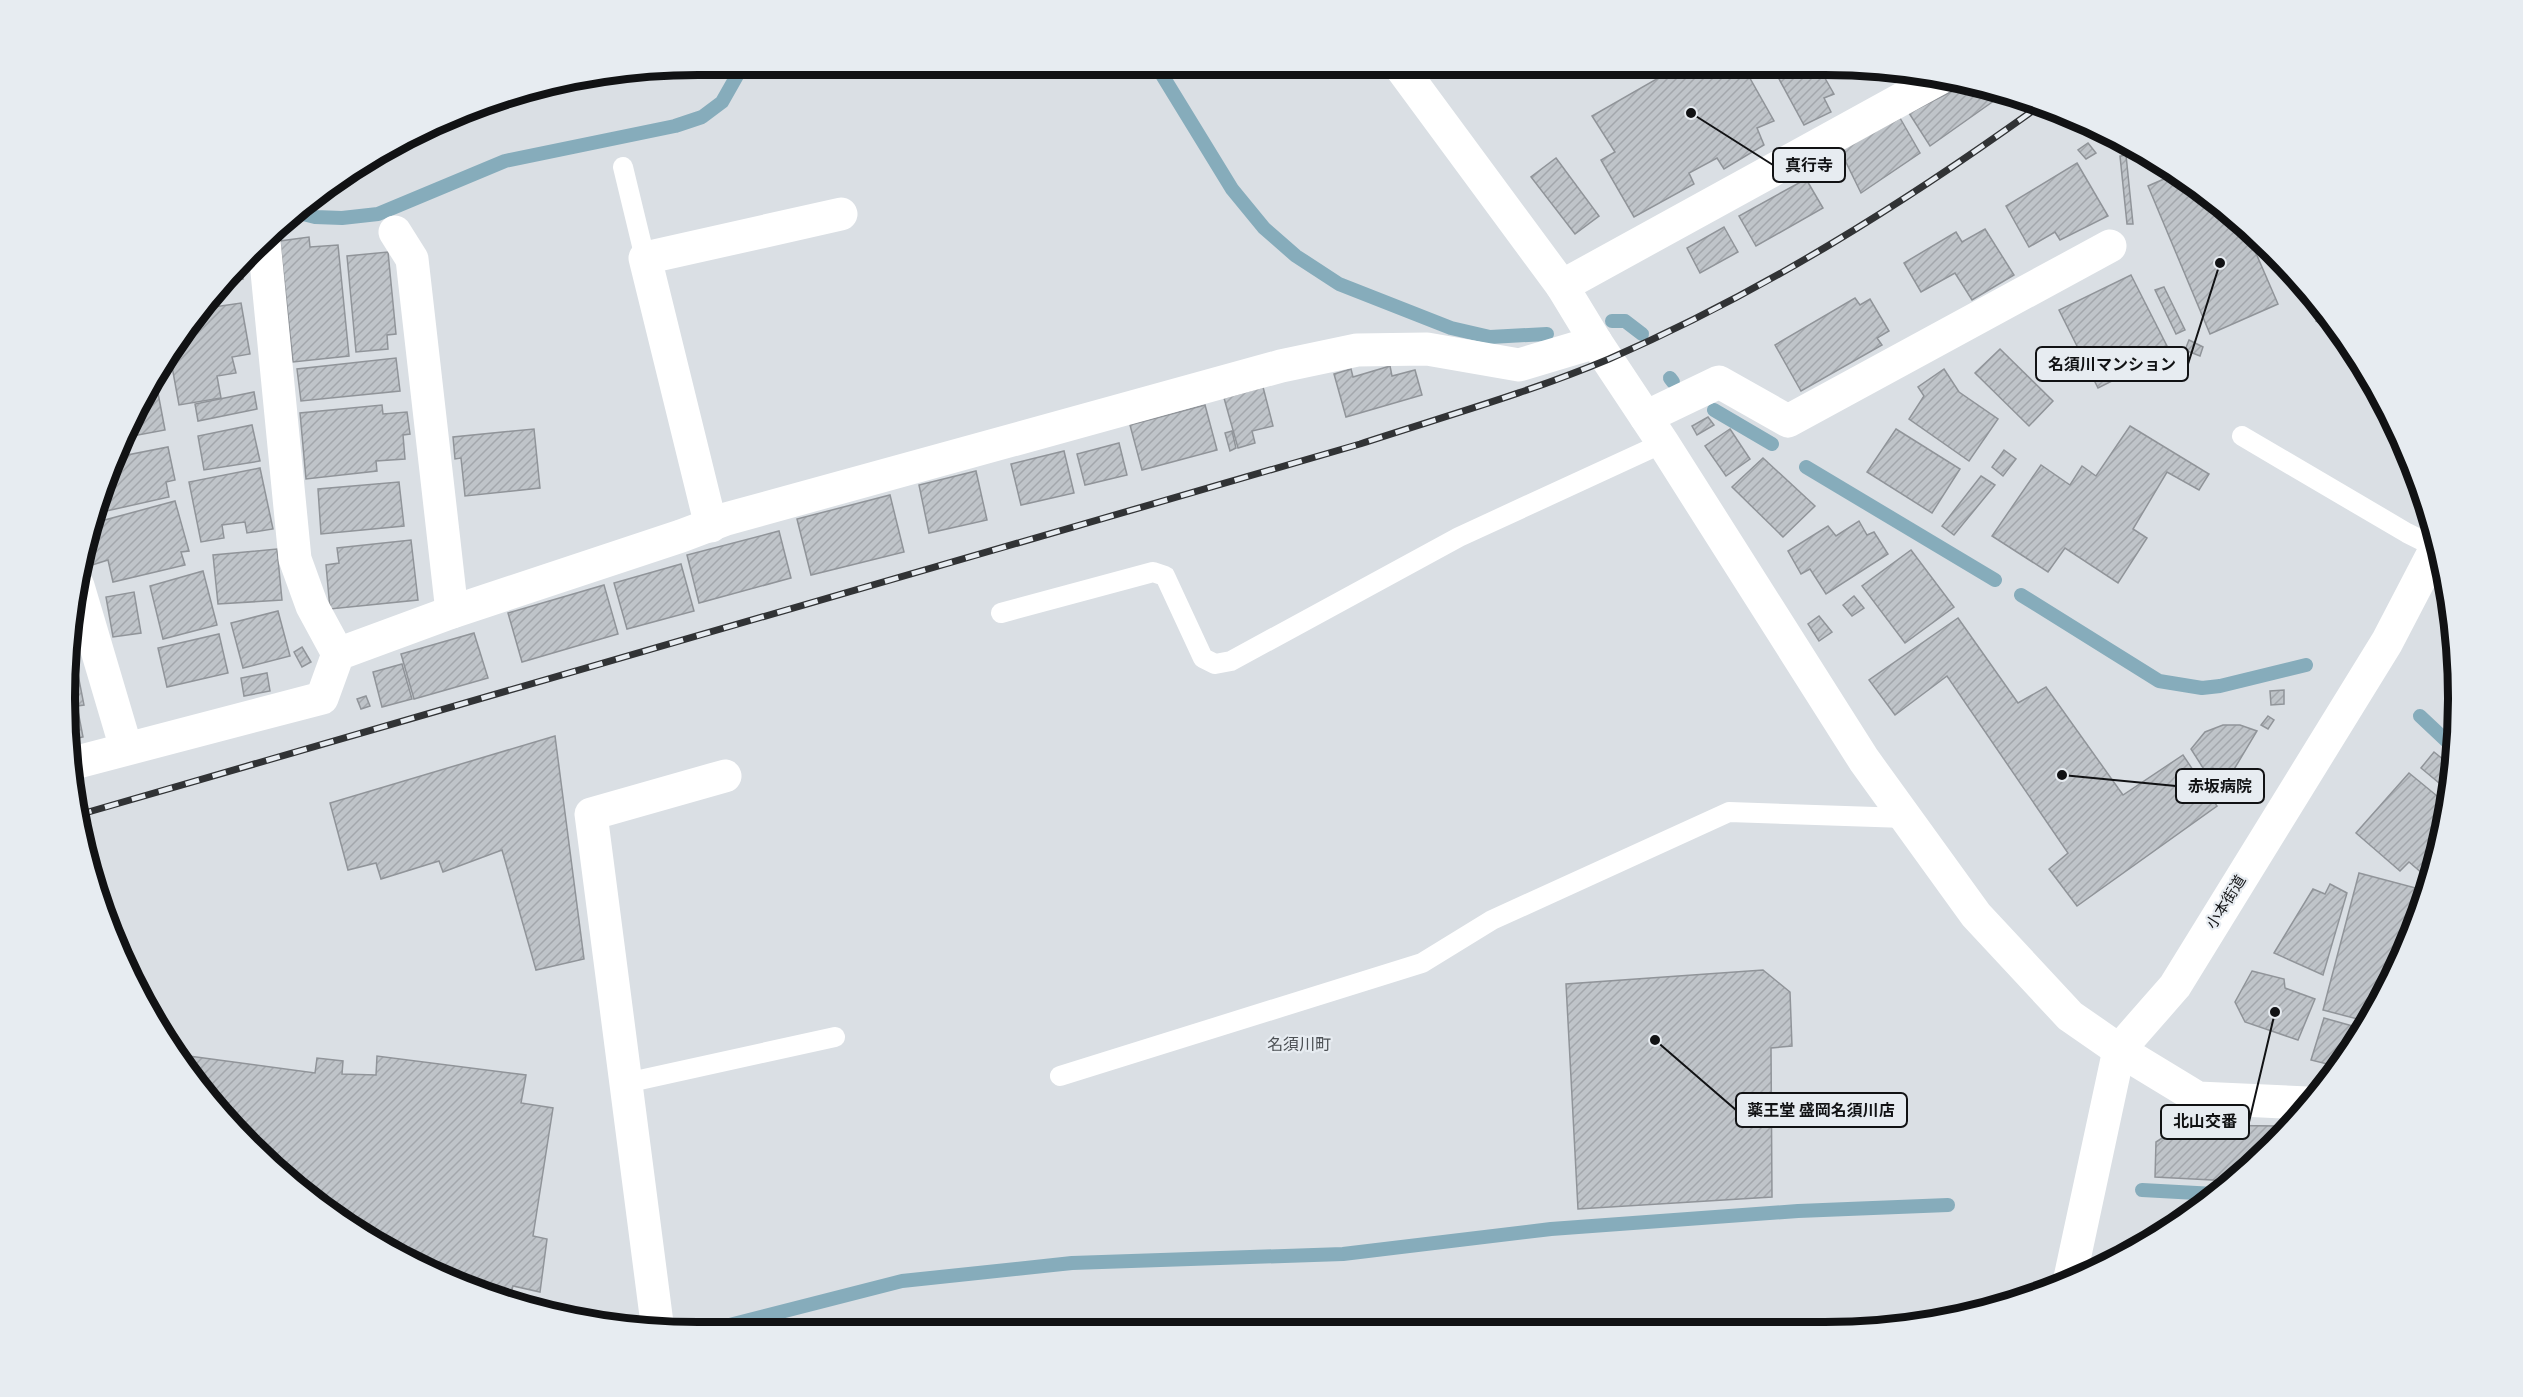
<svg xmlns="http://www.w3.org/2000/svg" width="2523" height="1397" font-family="Rubik,'Noto Sans JP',sans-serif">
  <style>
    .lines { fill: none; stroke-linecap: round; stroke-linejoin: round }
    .stream { stroke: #86acbb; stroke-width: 14 }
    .building { fill: url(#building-hatch); stroke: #909499; stroke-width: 1.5 }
    .lane { stroke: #fff; stroke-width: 20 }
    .street { stroke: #fff; stroke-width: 33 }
    .secondary { stroke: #fff; stroke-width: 33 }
    .rail-casing { stroke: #313335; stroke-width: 7 }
    .rail { stroke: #e7ecf1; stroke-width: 4.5; stroke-dasharray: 14; stroke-linecap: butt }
    .labels { text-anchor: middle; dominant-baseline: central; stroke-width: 4.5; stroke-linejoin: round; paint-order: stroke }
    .street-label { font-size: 15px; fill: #111214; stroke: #e7ecf1 }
    .neighbourhood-label { font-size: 16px; fill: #4c5054; stroke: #e7ecf1 }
    .rim { fill: none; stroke: #111214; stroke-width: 8 }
    .leader { fill: none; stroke: #111214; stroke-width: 2 }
    .callout-dot { fill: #111214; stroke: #e7ecf1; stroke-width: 2 }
    .callout { fill: #e7ecf1; stroke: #111214; stroke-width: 2 }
    .callout-label { font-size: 16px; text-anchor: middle; font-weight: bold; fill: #111214 }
  </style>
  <defs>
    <pattern id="building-hatch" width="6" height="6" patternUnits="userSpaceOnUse" patternTransform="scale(1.5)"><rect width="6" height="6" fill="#bfc4c9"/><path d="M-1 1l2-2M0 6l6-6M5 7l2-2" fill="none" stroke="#a3a7ac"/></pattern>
  </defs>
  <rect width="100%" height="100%" fill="#dadfe4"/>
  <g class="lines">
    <g class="stream">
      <path d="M 1156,65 L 1232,189 L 1264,228 L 1296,256 L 1339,284 L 1451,328 L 1490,337 L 1547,334"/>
      <path d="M 295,212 L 315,217 L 342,218 L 378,214 L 505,161 L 675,126 L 702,117 L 722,102 L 743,65"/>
      <path d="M 1612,321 L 1625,321 L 1642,334"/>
      <path d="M 1670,378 L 1673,382"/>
      <path d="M 1714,410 L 1772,444"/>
      <path d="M 1806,467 L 1995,580"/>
      <path d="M 2021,595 L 2159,681 L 2202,688 L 2220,686 L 2306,665"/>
      <path d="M 2420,716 L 2454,748"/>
      <path d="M 2142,1190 L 2215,1194"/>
      <path d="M 706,1331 L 902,1281 L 1072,1263 L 1343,1254 L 1551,1229 L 1798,1211 L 1948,1205"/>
    </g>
  </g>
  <g class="building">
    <path d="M 1660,66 L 1743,66 L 1774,121 L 1757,128 L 1764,145 L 1724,169 L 1717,158 L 1689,173 L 1694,184 L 1634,217 L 1601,160 L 1615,152 L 1592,116 L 1662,76 L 1658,67 Z"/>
    <path d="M 1772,66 L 1818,66 L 1834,94 L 1824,98 L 1831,112 L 1804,125 Z"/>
    <path d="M 1968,83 L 1989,86 L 2005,93 L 1930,146 L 1909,113 Z"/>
    <path d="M 1900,118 L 1920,153 L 1861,193 L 1840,150 Z"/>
    <path d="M 2114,138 L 2128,144 L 2122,149 Z"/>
    <path d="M 2088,143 L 2096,153 L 2086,159 L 2078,150 Z"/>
    <path d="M 2126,155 L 2133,224 L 2127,224 L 2120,156 Z"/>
    <path d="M 1556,158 L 1599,216 L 1575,234 L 1531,177 Z"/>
    <path d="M 2156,160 L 2242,221 L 2278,304 L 2210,334 L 2148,186 L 2164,179 Z"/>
    <path d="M 2077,163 L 2108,216 L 2060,240 L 2055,232 L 2029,247 L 2006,206 Z"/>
    <path d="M 1806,179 L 1823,208 L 1756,246 L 1739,216 Z"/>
    <path d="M 1724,227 L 1738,252 L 1700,273 L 1687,248 Z"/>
    <path d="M 1985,229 L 2014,275 L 1972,300 L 1955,273 L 1921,292 L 1904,263 L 1956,232 L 1962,242 Z"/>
    <path d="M 309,237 L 310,247 L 338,245 L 349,356 L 293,362 L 280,241 Z"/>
    <path d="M 388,252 L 396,334 L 387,335 L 388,349 L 356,352 L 347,256 Z"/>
    <path d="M 250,254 L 252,268 L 242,269 L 243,279 L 220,282 Z"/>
    <path d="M 2131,275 L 2170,352 L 2098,388 L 2059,310 Z"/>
    <path d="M 2164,287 L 2185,330 L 2176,334 L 2155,290 Z"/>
    <path d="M 1855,298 L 1860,305 L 1870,299 L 1889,331 L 1877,338 L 1882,345 L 1801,391 L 1775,345 Z"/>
    <path d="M 241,303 L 250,354 L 232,357 L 236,373 L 217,376 L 221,398 L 179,405 L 169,350 L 171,347 L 200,309 Z"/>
    <path d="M 2324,309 L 2327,312 L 2343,337 L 2316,321 Z"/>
    <path d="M 2189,340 L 2203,347 L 2200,356 L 2185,350 Z"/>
    <path d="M 2000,349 L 2053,401 L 2029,426 L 1975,373 Z"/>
    <path d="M 396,358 L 400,391 L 301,401 L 297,369 Z"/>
    <path d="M 1390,366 L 1392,376 L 1415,370 L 1422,395 L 1346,417 L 1334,374 L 1351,369 L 1353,377 Z"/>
    <path d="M 1944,369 L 1959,392 L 1998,419 L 1969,461 L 1909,419 L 1924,396 L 1918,387 Z"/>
    <path d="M 155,377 L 165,430 L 122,438 Z"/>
    <path d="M 1263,387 L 1273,426 L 1252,431 L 1255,443 L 1238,448 L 1224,398 Z"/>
    <path d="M 254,392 L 257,409 L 198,421 L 195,404 Z"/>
    <path d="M 382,405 L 383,414 L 407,412 L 410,434 L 403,435 L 405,459 L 376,461 L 377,471 L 306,479 L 300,413 Z"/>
    <path d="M 1205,405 L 1217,450 L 1142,470 L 1130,425 Z"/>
    <path d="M 1708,417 L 1714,425 L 1697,435 L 1692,426 Z"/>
    <path d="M 252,425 L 260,461 L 204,470 L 198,436 Z"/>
    <path d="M 2130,426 L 2209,474 L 2199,490 L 2167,472 L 2133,529 L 2147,538 L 2118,583 L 2065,548 L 2048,572 L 1992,536 L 2041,465 L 2070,485 L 2082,466 L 2096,476 Z"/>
    <path d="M 534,429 L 540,488 L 465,496 L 461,458 L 455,459 L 453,437 Z"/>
    <path d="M 1730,429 L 1750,459 L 1726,476 L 1705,446 Z"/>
    <path d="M 1896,429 L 1960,469 L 1932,513 L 1867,472 Z"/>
    <path d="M 1232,431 L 1236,448 L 1230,451 L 1225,433 Z"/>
    <path d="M 1119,443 L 1127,475 L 1085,485 L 1077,454 Z"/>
    <path d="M 168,447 L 175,480 L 166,482 L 169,497 L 93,514 L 112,458 Z"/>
    <path d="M 2004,450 L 2016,459 L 2003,476 L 1992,467 Z"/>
    <path d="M 1064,451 L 1074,493 L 1021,505 L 1011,464 Z"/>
    <path d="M 1763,458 L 1815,506 L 1783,537 L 1732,487 Z"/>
    <path d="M 260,468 L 273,529 L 247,533 L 245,522 L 222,525 L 224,538 L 201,542 L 189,482 Z"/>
    <path d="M 976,471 L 987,520 L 929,533 L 919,485 Z"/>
    <path d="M 1981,476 L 1995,485 L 1954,535 L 1942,526 Z"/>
    <path d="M 399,482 L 404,526 L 321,534 L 318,489 Z"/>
    <path d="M 890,495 L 904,552 L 811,575 L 797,519 Z"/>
    <path d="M 175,501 L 189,551 L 181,552 L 185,565 L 113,582 L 108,560 L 92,565 L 86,534 L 90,524 Z"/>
    <path d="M 1859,521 L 1867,535 L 1874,532 L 1888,554 L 1826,594 L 1810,569 L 1801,574 L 1788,551 L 1828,526 L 1836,536 Z"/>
    <path d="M 779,531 L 791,578 L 699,603 L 687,555 Z"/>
    <path d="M 411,540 L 418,600 L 330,609 L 326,565 L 339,563 L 337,548 Z"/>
    <path d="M 277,549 L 282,600 L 218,604 L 213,555 Z"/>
    <path d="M 1911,550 L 1954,607 L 1905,643 L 1862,586 Z"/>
    <path d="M 681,564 L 694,611 L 627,629 L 614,583 Z"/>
    <path d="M 203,571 L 217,625 L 163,639 L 150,586 Z"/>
    <path d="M 604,585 L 618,634 L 522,662 L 508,613 Z"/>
    <path d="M 134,592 L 141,633 L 113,637 L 106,597 Z"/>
    <path d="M 1854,596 L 1864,608 L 1852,616 L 1843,605 Z"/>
    <path d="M 278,611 L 290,656 L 243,668 L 231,623 Z"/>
    <path d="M 1819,616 L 1832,632 L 1819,641 L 1808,624 Z"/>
    <path d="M 1958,618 L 2018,703 L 2046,687 L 2123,795 L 2183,755 L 2217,806 L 2077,906 L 2049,869 L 2068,853 L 1947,676 L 1895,715 L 1869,680 Z"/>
    <path d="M 474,633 L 488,678 L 414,699 L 401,654 Z"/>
    <path d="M 70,634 L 84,705 L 77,706 L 83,737 L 66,741 L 66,657 Z"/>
    <path d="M 219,634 L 228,673 L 167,687 L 158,648 Z"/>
    <path d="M 302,647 L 311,662 L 302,667 L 294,652 Z"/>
    <path d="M 402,664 L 412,699 L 382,707 L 373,672 Z"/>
    <path d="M 267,673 L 270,691 L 244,696 L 241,678 Z"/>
    <path d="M 2284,690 L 2284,704 L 2271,705 L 2270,691 Z"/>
    <path d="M 366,696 L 370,706 L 361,709 L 357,699 Z"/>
    <path d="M 2268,716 L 2274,720 L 2268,729 L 2261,725 Z"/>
    <path d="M 2223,725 L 2240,725 L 2257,731 L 2227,781 L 2213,768 L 2205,771 L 2191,749 L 2205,732 Z"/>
    <path d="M 555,736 L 584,959 L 536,970 L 502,850 L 443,872 L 439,861 L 381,879 L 376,863 L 348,870 L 330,803 Z"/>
    <path d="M 2434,752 L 2454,768 L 2450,792 L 2421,768 Z"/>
    <path d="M 2409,773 L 2448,805 L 2430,880 L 2409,862 L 2400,871 L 2356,833 Z"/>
    <path d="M 2359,873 L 2427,891 L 2425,902 L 2374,1015 L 2369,1022 L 2323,1010 Z"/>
    <path d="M 2330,884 L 2347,893 L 2323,975 L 2274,953 L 2313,889 L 2325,894 Z"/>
    <path d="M 1763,970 L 1790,992 L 1792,1046 L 1771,1048 L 1772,1197 L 1578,1209 L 1566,984 Z"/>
    <path d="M 2252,971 L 2284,979 L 2285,988 L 2315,999 L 2298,1040 L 2245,1022 L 2235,1002 Z"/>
    <path d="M 2324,1018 L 2363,1029 L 2335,1066 L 2311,1060 Z"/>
    <path d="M 174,1054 L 315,1073 L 317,1058 L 343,1061 L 342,1074 L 376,1075 L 377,1056 L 526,1075 L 521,1103 L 553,1108 L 533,1236 L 547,1239 L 540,1292 L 513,1286 L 509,1300 L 382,1248 L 312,1201 L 222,1117 Z"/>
    <path d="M 2182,1125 L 2280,1126 L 2279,1138 L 2273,1147 L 2231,1181 L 2155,1177 L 2156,1142 Z"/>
  </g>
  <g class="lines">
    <g class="lane">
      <path d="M 623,167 L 645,258"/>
      <path d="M 2242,436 L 2407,533 L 2437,548"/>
      <path d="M 1001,613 L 1153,572 L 1165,576 L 1203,658 L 1215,664 L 1231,661 L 1459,537 L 1663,443"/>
      <path d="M 1060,1076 L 1422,963 L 1492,920 L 1729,812 L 1905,818"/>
      <path d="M 626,1083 L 835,1037"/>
    </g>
    <g class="street">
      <path d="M 1399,65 L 1562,286 L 1596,342 L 1663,443 L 1864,760 L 1976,915 L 2070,1016 L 2119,1050 L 2198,1098 L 2307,1103"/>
      <path d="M 395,232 L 412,259 L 452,612"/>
      <path d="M 264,241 L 295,559 L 312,606 L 338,654"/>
      <path d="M 1562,286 L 1940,78"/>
      <path d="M 1646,417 L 1719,382 L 1788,421 L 2110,246"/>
      <path d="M 711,526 L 645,258 L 841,214"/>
      <path d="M 78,586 L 126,748"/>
      <path d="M 70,764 L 322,698 L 338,654 L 452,612 L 681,536 L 726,519 L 1281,366 L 1357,350 L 1427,349 L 1519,365 L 1596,342"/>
      <path d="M 658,1331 L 591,814 L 725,776"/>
    </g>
    <path class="secondary" d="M 2070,1278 L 2119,1050 L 2175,986 L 2387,642 L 2438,544"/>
    <g class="rail-casing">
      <path id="rail" d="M 78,815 L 1360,444 C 1442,417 1528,393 1609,359 C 1761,293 1903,204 2038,107"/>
    </g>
    <use href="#rail" class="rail"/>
  </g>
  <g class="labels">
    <g class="street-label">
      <text transform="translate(2226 902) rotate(-58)">小本街道</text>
    </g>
    <g class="neighbourhood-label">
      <text x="1299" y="1044">名須川町</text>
    </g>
  </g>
  <path d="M0 0H2523V1397H0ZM698 75H1825A623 623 0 0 1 2448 698V699A623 623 0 0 1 1825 1322H698A623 623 0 0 1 75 699V698A623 623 0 0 1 698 75Z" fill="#e7ecf1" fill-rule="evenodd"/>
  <path class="rim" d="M698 75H1825A623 623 0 0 1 2448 698V699A623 623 0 0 1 1825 1322H698A623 623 0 0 1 75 699V698A623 623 0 0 1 698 75Z"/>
  <path class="leader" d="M1691 113L1773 165M2220 263L2188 364M2062 775L2176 786M1655 1040L1736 1110M2275 1012L2249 1122"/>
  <g class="callout-dot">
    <circle cx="1691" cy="113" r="6"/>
    <circle cx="2220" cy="263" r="6"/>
    <circle cx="2062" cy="775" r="6"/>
    <circle cx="1655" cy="1040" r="6"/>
    <circle cx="2275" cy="1012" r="6"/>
  </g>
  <g class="callout">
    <rect x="1773" y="148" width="72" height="34" rx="6"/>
    <rect x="2036" y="347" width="152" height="34" rx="6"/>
    <rect x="2176" y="769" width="88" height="34" rx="6"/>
    <rect x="1736" y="1093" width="171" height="34" rx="6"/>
    <rect x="2161" y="1105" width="88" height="34" rx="6"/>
  </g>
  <g class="callout-label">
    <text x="1809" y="171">真行寺</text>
    <text x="2112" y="370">名須川マンション</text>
    <text x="2220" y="792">赤坂病院</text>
    <text x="1821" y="1116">薬王堂 盛岡名須川店</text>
    <text x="2205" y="1127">北山交番</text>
  </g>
</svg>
